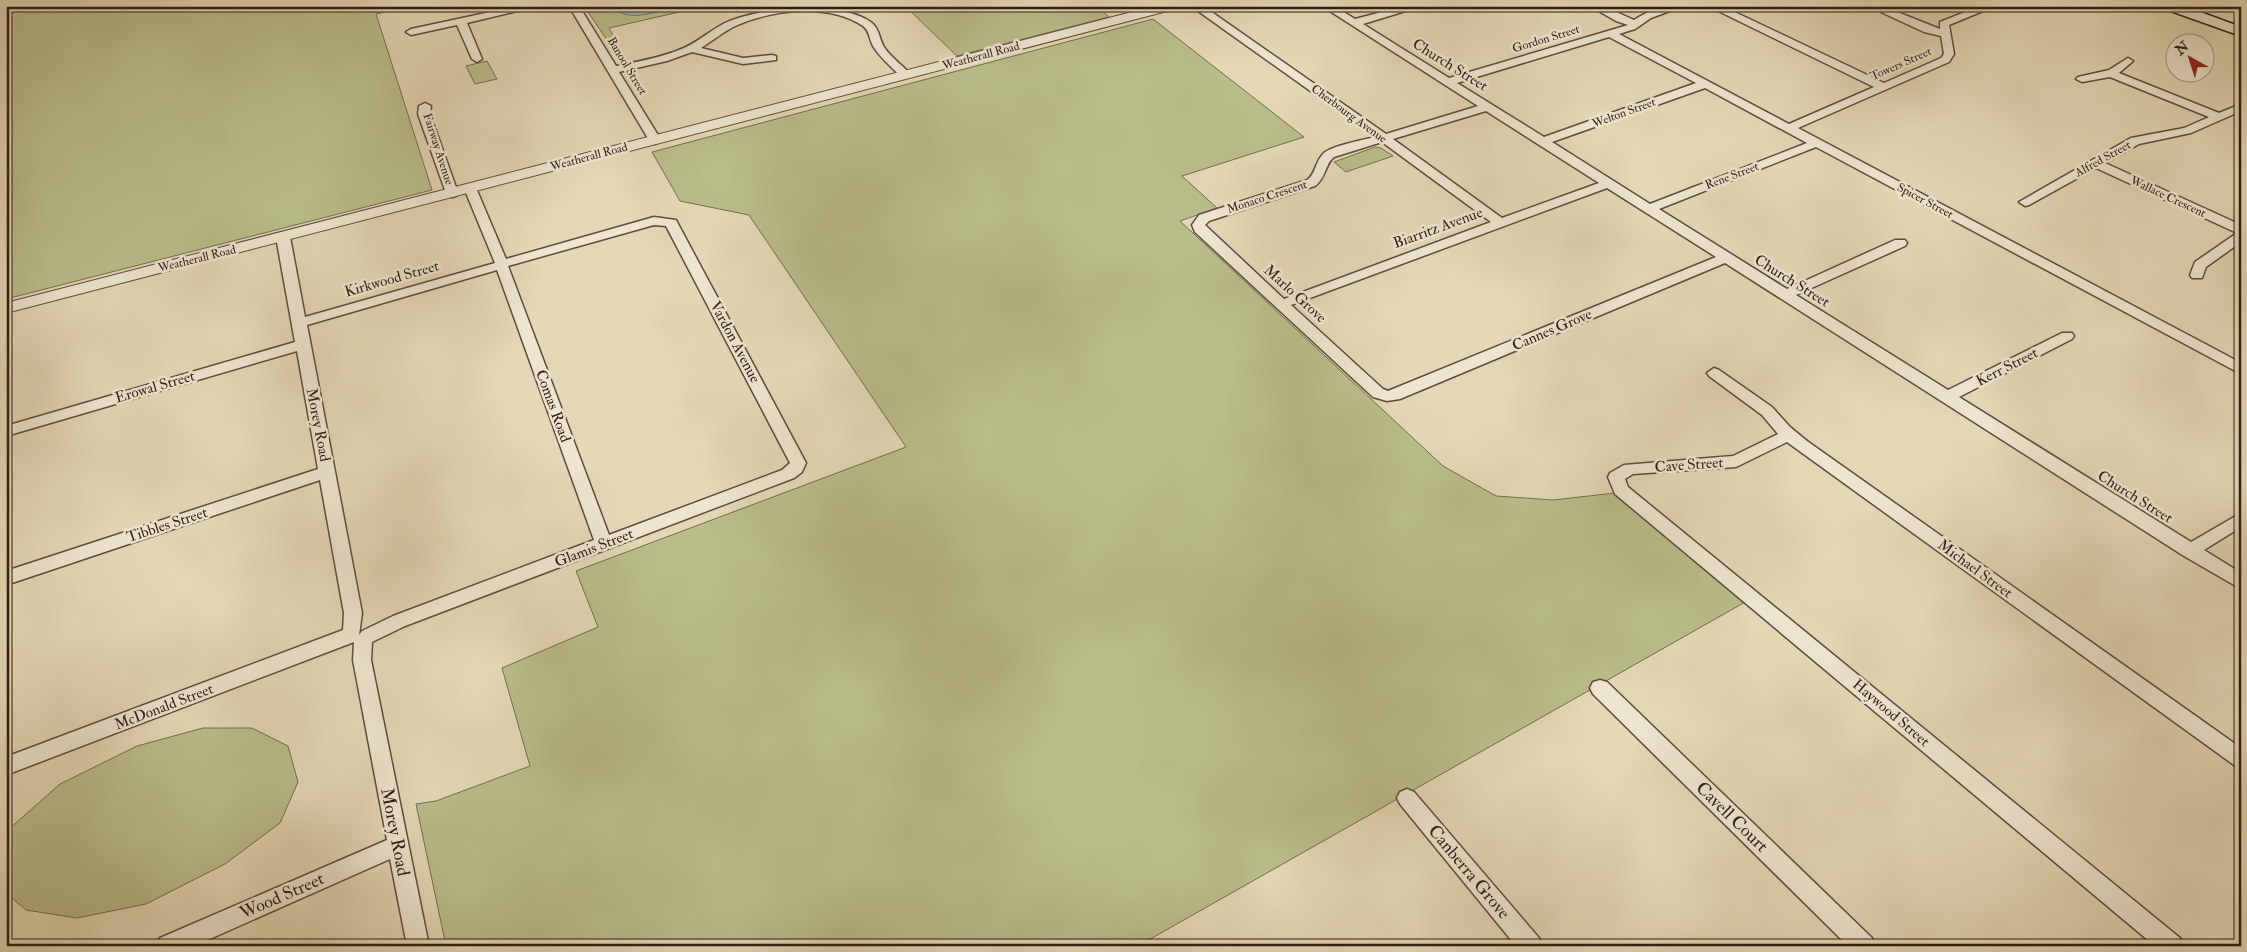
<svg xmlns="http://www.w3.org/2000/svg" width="2247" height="952" font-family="'IM FELL Double Pica',serif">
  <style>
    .green { fill: #b9bd8a; stroke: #746d50 }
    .water { fill: #97b8b4; stroke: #6d7a75 }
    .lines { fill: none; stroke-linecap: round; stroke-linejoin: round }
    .minor-casing { stroke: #5c4c3e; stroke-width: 3 }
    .tertiary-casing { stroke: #5c4c3e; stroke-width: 2 }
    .secondary-casing { stroke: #2e1d16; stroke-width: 3 }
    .minor { fill: #ede5cf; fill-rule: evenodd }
    .tertiary { fill: #ede5cf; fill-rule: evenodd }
    .secondary { fill: #ede5cf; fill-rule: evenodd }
    .labels { text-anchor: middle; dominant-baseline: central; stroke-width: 5; stroke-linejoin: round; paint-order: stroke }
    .far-street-label { font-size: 12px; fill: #2e1d16; stroke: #ede5cf }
    .street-label { font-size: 15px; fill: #2e1d16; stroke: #ede5cf }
    .near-street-label { font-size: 18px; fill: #2e1d16; stroke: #ede5cf }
  </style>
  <rect width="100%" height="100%" fill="#e4d7b5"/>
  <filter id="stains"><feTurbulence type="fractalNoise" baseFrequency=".004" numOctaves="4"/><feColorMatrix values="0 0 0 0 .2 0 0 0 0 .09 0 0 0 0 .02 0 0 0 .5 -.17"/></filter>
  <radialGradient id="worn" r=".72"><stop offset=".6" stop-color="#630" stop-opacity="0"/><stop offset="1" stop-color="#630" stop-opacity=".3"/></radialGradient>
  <g class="green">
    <path d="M 6,6 L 414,6 L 376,14 L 432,190 L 6,299 Z"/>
    <path d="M 584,6 L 706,6 L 609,28 L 614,37 L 607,40 Z"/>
    <path d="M 905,6 L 1096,6 L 1109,17 L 957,56 Z"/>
    <path d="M 1153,19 L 1304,137 L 1182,176 L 1217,208 L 1180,221 L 1443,466 L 1496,496 L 1553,500 L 1615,493 L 1747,601 L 1138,946 L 446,946 L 416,804 L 436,801 L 530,766 L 502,668 L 598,627 L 576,571 L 906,447 L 749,215 L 680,201 L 652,152 Z"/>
    <path d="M 487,61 L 497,79 L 475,84 L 466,66 Z"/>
    <path d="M 1375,147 L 1381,148 L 1393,156 L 1346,172 L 1334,162 Z"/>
    <path d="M 203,728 L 252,728 L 288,746 L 298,782 L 280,823 L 225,864 L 146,904 L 77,918 L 26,910 L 6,893 L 8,830 L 60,784 L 137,746 Z"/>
  </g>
  <path class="water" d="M 613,6 L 678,6 C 660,10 626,25 613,6 Z"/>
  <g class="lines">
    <g class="minor-casing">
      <g id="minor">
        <path d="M 518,6 L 538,6 L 467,23 L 482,59 L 477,62 L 472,59 L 457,25 L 411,35 L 406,32 L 411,29 Z"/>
        <path d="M 569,6 L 579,6 L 616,66 C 637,62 659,58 679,50 C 696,44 709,31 725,23 C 760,7 842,0 872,23 C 880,30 879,39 884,47 C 891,58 903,65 911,75 L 909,77 L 901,77 C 892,67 880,58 873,46 C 869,39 870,31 863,26 C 828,2 769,10 733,27 C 722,33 712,41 701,48 L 743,58 L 772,55 L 776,56 L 776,60 L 743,64 L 692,52 L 667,61 L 619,72 L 661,140 L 655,144 L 649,140 Z"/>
        <path d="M 1191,6 L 1203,6 L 1386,134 L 1478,106 L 1322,6 L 1334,6 L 1355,19 L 1405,6 L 1422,6 L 1363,24 L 1449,78 L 1628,25 L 1616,21 L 1590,6 L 1603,6 L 1634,20 C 1649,10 1665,6 1683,6 L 1651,18 L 1635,29 L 1619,34 L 1789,124 L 1874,87 L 1708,6 L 1722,6 L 1884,83 L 1941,58 L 1944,54 L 1941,36 L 1924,32 L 1868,6 L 1882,6 L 1940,29 L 1940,22 L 1980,6 L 1995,6 L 1949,25 L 1954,54 L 1949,62 L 1798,128 L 2241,363 L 2241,374 L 1816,147 L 1659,209 L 1787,289 L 1895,240 L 1905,240 L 1907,243 L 1905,246 L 1796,295 L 1948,390 L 2062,333 L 2072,333 L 2074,336 L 2072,339 L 1959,397 L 2191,542 L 2241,513 L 2241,527 L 2204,550 L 2241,573 L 2241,589 L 2184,556 L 1725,263 L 1400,399 L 1387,401 L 1373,397 L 1195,232 L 1192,225 L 1199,215 L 1307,180 C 1316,174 1315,162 1323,154 C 1330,146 1363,140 1375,137 ZM 1609,37 L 1696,83 L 1544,137 L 1457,83 ZM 1705,88 L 1807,143 L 1650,204 L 1552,142 ZM 1486,111 L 1599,183 L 1502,218 L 1393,139 ZM 1382,142 L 1491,222 L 1284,299 L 1205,225 L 1209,221 L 1315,186 C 1326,178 1325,164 1334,157 ZM 1607,188 L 1716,257 L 1388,391 L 1383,389 L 1291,305 Z"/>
        <path d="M 2128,58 L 2133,61 L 2119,73 L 2219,113 L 2241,104 L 2241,111 L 2191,133 L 2139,144 L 2105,163 L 2241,225 L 2241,242 L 2206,267 L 2202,278 L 2192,278 L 2190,275 L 2195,262 L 2237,233 L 2096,168 L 2029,205 L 2025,206 L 2019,202 L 2131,138 L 2184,128 L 2209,117 L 2110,77 L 2082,82 L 2076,79 L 2078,77 L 2109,70 Z"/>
        <path d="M 425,103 L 431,106 L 430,114 L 458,193 L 456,196 L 452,197 L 446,193 L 418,114 L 419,106 Z"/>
        <path d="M 470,184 L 476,188 L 506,259 L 654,217 L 676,220 L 806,463 L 802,472 L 794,478 L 405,626 L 372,642 L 371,660 L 429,946 L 407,946 L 390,859 L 194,946 L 157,946 L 160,938 L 387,840 L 353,660 L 354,642 L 6,775 L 6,757 L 343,630 L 344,613 L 320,480 L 6,585 L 6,571 L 318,469 L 297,351 L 6,436 L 6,426 L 295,342 L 276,237 L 278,234 L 288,234 L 290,237 L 305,317 L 495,263 L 464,188 ZM 654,225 L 666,226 L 790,463 L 782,470 L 609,535 L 508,266 ZM 497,270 L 594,540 L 393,616 L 362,631 L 359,635 L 362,613 L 307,325 Z"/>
        <path d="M 1714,368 L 1719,370 L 1772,407 L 1790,427 L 1807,441 L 2241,748 L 2241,768 L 2234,765 L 1787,442 L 1736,467 L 1633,474 L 1625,479 L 1628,487 L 2180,938 L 2183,946 L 2155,946 L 1615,494 L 1608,477 L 1610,473 L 1624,465 L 1733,456 L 1778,434 L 1762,415 L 1709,376 L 1707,373 Z"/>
        <path d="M 1600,680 L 1607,682 L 1872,938 L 1875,946 L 1848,946 L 1593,694 L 1590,688 L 1593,682 Z"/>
        <path d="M 1407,789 L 1414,792 L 1539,938 L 1542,946 L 1516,946 L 1400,804 L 1397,798 L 1400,792 Z"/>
      </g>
    </g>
    <g class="tertiary-casing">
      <path id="tertiary" d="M 1155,6 L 1177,6 L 1175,9 L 6,313 L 6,303 Z"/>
    </g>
    <g class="secondary-casing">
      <path id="secondary" d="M 2163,6 L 2184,6 L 2241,27 L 2241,36 L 2165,9 Z"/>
    </g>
    <use href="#minor" class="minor"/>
    <use href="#tertiary" class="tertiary"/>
    <use href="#secondary" class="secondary"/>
  </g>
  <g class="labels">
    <g class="far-street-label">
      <text transform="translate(1546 39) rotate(-17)">Gordon Street</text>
      <text transform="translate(981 56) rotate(-15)">Weatherall Road</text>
      <text transform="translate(1901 64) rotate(-24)">Towers Street</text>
      <text transform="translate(627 66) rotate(59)">Banool Street</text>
      <text transform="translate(1624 113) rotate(-20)">Welton Street</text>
      <text transform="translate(1349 114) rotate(36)">Cherbourg Avenue</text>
      <text transform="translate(438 149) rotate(72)">Fairway Avenue</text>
      <text transform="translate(589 157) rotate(-15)">Weatherall Road</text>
      <text transform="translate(2103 159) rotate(-29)">Alfred Street</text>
      <text transform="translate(1732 176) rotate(-21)">Rene Street</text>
      <text transform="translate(1267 197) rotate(-18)">Monaco Crescent</text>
      <text transform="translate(2168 197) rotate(25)">Wallace Crescent</text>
      <text transform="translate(1925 201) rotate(28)">Spicer Street</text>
      <text transform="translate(197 259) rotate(-14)">Weatherall Road</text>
    </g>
    <g class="street-label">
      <text transform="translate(1450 65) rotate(32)">Church Street</text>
      <text transform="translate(1438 228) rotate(-20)">Biarritz Avenue</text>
      <text transform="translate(392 279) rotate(-16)">Kirkwood Street</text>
      <text transform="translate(1792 281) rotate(32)">Church Street</text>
      <text transform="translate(1295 294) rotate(42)">Marlo Grove</text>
      <text transform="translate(1552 330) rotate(-23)">Cannes Grove</text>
      <text transform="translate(735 342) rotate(62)">Vardon Avenue</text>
      <text transform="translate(2007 367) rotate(-27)">Kerr Street</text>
      <text transform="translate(155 387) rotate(-16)">Erowal Street</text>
      <text transform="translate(553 406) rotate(70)">Comas Road</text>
      <text transform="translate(318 425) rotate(79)">Morey Road</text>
      <text transform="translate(1689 465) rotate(-4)">Cave Street</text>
      <text transform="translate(2135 497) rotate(32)">Church Street</text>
      <text transform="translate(167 525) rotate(-18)">Tibbles Street</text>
      <text transform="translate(594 548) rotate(-21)">Glamis Street</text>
      <text transform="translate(1975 569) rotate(36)">Michael Street</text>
      <text transform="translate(164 707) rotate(-21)">McDonald Street</text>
      <text transform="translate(1891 713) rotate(40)">Haywood Street</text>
    </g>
    <g class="near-street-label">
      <text transform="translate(1732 817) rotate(44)">Cavell Court</text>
      <text transform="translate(395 832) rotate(79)">Morey Road</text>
      <text transform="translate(1469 872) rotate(50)">Canberra Grove</text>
      <text transform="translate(282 896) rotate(-24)">Wood Street</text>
    </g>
  </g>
  <rect width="2247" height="952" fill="none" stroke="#e4d7b5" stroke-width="25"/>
  <rect x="8" y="8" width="2232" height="937" fill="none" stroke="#2e1d16" stroke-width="2.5"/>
  <rect x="12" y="12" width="2222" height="927" fill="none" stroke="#2e1d16"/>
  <g transform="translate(2190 58) rotate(321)"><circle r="24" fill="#ede5cf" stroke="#a19585"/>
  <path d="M0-4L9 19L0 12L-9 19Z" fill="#8f2418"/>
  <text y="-8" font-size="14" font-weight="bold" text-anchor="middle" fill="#2e1d16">N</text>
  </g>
  <rect width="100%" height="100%" filter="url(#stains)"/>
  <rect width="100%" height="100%" fill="url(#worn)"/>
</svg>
